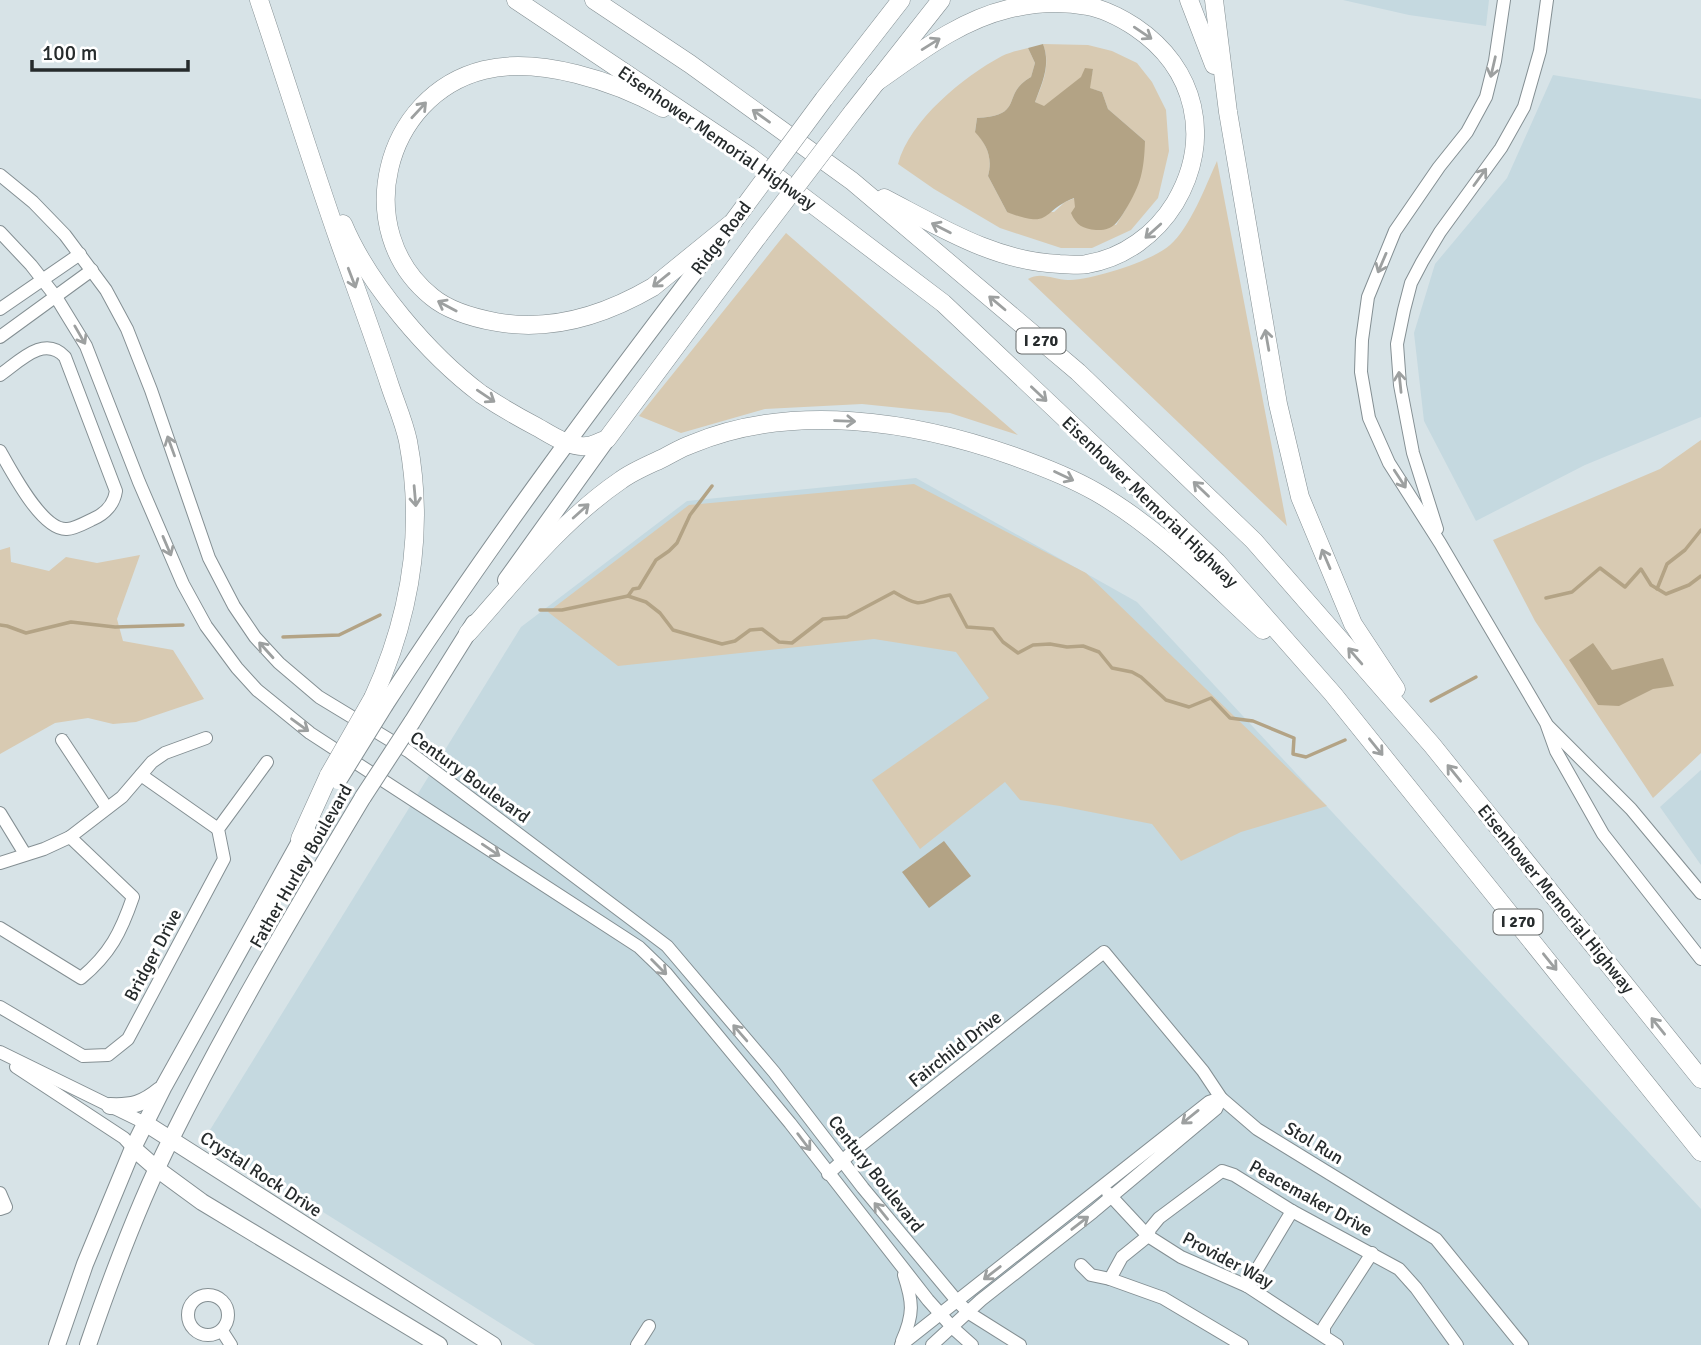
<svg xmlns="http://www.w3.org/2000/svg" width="1701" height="1345" font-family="Signika,sans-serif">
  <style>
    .built { fill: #c5d9e0 }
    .green { fill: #d8cab2 }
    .water { fill: #b3a385 }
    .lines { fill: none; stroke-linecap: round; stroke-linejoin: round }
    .stream { stroke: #b3a385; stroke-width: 3.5 }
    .minor-casing { stroke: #848f93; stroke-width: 14 }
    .major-casing { stroke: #848f93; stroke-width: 18 }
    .highway-casing { stroke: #848f93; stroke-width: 19 }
    .minor { stroke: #fff; stroke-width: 12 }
    .major { stroke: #fff; stroke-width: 16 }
    .highway { stroke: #fff; stroke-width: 18 }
    .major-bridge-casing { stroke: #848f93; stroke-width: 18; stroke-linecap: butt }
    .highway-bridge-casing { stroke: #848f93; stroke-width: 19; stroke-linecap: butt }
    .major-bridge { stroke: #fff; stroke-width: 16 }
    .highway-bridge { stroke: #fff; stroke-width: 18 }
    .oneway { stroke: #9da0a0 }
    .labels { text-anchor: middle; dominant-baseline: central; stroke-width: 6; stroke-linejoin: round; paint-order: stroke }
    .shield { fill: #fff; stroke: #676b6b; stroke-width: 2 }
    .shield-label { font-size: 16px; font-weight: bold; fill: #262b2c }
    .street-label { font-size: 18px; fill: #262b2c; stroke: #fff }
  </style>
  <rect width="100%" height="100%" fill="#d7e3e7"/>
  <g class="built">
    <path d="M 1343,0 L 1489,0 L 1486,26 L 1409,15 Z"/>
    <path d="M 1553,75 L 1701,99 L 1701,417 L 1585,465 L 1476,521 L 1424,421 L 1414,333 L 1435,264 L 1507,178 Z"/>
    <path d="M 916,478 L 1137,602 L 1701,1209 L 1701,1345 L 535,1345 L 205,1138 L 521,627 L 687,501 Z"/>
    <path d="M 1701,770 L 1701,865 L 1660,807 Z"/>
  </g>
  <g class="green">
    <path d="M 1043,44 L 1088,45 L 1112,51 L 1137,63 L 1152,82 L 1166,110 L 1169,151 L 1158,198 L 1131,230 L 1092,248 L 1061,248 L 1000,228 L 934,189 L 898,164 C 910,120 963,77 1002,56 C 1010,52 1020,50 1028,48 L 1035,63 L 1031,77 C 1000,94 1026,116 977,118 L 975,131 C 987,145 993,158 988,176 L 1007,212 L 1054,212 L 1065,202 L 1075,198 L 1075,207 L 1116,225 L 1126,209 L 1145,141 L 1108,109 L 1102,92 L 1089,88 L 1093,69 L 1044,107 L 1035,102 C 1043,83 1051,64 1043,44 Z"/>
    <path d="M 1217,161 L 1287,526 L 1028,279 C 1042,271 1055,281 1070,280 C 1095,279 1152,261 1170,245 C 1190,228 1206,185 1217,161 Z"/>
    <path d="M 786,233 L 1018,435 L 950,413 L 862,404 L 765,409 L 681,433 L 639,416 Z"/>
    <path d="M 1701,440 L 1701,753 L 1653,798 L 1535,621 L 1493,540 L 1660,469 Z"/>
    <path d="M 914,484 L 1086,573 L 1327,806 L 1241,832 L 1181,861 L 1152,824 L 1060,806 L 1020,800 L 1005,782 L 920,849 L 872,780 L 989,698 L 956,652 L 874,639 L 618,666 L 548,612 L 689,505 Z"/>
    <path d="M 10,547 L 11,562 L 49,571 L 66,557 L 97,563 L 140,555 L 117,619 L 123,641 L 173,650 L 204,699 L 136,722 L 113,724 L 88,718 L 55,723 L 0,754 L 0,550 Z"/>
  </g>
  <g class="water">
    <path d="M 1043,44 C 1051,65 1042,83 1035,102 L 1044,106 L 1081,77 L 1085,68 L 1093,69 L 1090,88 L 1102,92 L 1108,109 L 1145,141 C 1144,171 1141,184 1126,209 C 1118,222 1113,231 1096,230 C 1083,229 1076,225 1071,213 L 1075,207 L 1074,198 C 1040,211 1053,230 1007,212 L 988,176 C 993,158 987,145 975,132 L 977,118 C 1026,116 1000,94 1031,77 L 1035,63 L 1028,48 Z"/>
    <path d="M 1593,643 L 1612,670 L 1663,658 L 1674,686 L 1653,689 L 1619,706 L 1598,705 L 1569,660 Z"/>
    <path d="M 944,841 L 971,876 L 929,908 L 902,872 Z"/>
  </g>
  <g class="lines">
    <g class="stream">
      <path d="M 1657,589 L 1667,564 L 1685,550 L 1701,530"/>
      <path d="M 628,596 L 633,589 L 639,588 L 656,560 L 669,551 L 677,543 L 690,515 L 712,486"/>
      <path d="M 1546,598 L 1572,592 L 1600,568 L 1625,587 L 1641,569 L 1651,585 L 1666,594 L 1689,585 L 1701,576"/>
      <path d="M 540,610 L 562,610 L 628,596 L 646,602 L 660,613 L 673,630 L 722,644 L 735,641 L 750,630 L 762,629 L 779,642 L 792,643 L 823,619 L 847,617 L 894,592 C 927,612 919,599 950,595 L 967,627 L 993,629 L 1003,642 L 1018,653 L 1033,645 L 1050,644 L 1067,647 L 1083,646 L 1099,652 L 1112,668 L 1132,672 L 1141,677 L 1166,700 L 1189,707 L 1211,698 L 1230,718 L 1253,721 L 1294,738 L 1293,754 L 1306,757 L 1345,740"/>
      <path d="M 0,625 L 7,626 L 26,633 L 71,622 L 115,627 L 183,625"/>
      <path d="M 283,637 L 339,635 L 380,615"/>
      <path d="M 1431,701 L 1476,677"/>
    </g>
    <g class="minor-casing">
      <g id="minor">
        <path d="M 1504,0 L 1495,61 L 1486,97 L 1467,132 L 1439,167 L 1395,231 L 1368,297 L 1362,340 L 1361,372 L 1369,418 L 1389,463 L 1440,543 L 1546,723 L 1556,751 L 1603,834 L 1701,959"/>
        <path d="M 0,175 L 33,202 L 65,235 L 106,290 L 127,329 L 151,390 L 209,558 L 234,606 L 255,637 L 279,663 L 319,697 L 408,751 L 667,946 L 774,1072 L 863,1188 L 957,1301 L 969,1313 L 1020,1345"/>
        <path d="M 0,232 L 31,265 L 56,297 L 86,346 L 139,482 L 183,584 L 206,626 L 237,668 L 257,690 L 310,733 L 639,947 L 666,973 L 790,1123 L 928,1300 L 953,1328 L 972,1345"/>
        <path d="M 0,309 L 80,254"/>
        <path d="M 0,337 L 92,270"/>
        <path d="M 0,375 C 19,362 44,334 65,357 L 116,491 C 114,504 105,514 93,519 C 85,523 74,529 67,529 C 42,531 11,470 0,451"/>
        <path d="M 1437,529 L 1413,453 L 1400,385 L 1397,344 L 1404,310 L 1411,283 L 1422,262 L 1440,232 L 1501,148 L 1524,107 L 1540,51 L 1547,0"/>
        <path d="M 1548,726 L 1631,809 L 1701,893"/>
        <path d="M 62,740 L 107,808"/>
        <path d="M 141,775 L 218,829"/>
        <path d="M 0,813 L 25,854"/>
        <path d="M 0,863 L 44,849 L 70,837 L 122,797 L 152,762 L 165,753 L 206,738"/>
        <path d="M 0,928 L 81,978 C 110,954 121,932 133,897 L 70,837"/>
        <path d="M 0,1007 L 83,1056 L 108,1055 L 128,1039 L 224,859 L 218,829 L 267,762"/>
        <path d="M 0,1052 L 145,1123"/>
        <path d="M 16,1067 L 124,1138 L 133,1148"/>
        <path d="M 828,1174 L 851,1153 L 1104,952 L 1203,1071 L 1221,1098 L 1257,1129 L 1436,1239 L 1522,1345"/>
        <path d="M 0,1193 L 6,1207 L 0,1209"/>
        <path d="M 1108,1193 L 1148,1236 L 1181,1257 L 1247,1286 L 1337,1345"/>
        <path d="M 1081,1265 L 1091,1275 L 1110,1279 L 1163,1298 L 1242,1345"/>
        <path d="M 1110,1279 L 1122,1257 L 1148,1236 L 1150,1229 L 1159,1218 L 1222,1171 L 1234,1175 L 1292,1211 L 1399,1269 L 1416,1288 L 1457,1345"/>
        <path d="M 1247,1286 L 1292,1211"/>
        <circle cx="208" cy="1315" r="20"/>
        <path d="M 222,1331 L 231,1345"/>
        <path d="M 1324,1336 L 1324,1327 L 1372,1253"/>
        <path d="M 902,1341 C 914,1314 913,1302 904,1275"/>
        <path d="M 637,1345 L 649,1326"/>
        <path d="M 901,1345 L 1209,1102 L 1221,1098 L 1216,1109 L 1093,1212 L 981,1300 L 932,1345"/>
      </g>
    </g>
    <g class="major-casing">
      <g id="major">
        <path d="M 506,580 L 607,439"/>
        <path d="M 385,705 C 490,543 606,388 723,235"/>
        <path d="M 412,722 L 474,623"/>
        <path d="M 110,1106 C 132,1107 143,1104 160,1090"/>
        <path d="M 145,1123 L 493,1345"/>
        <path d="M 133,1148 L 157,1169 L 202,1202 L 439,1345"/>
        <path d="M 57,1345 L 85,1264 L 133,1148 L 164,1086 L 307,829"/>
        <path d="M 88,1345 C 112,1275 138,1205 171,1139 C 229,1022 296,909 363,797"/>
      </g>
    </g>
    <g class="highway-casing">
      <g id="highway">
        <path d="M 259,0 C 286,80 311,161 339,241 C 356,289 374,337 390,386 C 396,404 404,422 408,441 C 425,531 411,615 373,698"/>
        <path d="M 516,0 L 749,156 L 943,303 L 1217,562 L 1333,694 L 1701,1152"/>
        <path d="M 594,0 L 690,64 L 852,181 L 1078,372 L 1254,541 L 1432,745 L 1701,1079"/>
        <path d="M 1189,0 L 1214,65"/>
        <path d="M 1214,0 L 1228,112 L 1278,404 L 1300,497 L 1353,624 L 1396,689"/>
        <path d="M 875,83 C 917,54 958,21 1008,9 C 1033,3 1062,1 1087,6 C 1104,9 1121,18 1135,27 C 1196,68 1213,139 1175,203 C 1156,234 1124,258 1087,264 C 1079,266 1069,264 1060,264 C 996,262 940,227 884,198"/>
        <path d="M 824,99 L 901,0"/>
        <path d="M 663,108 C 616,82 539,56 484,70 C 383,95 350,231 432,297 C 449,311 474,318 496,322 C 551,332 605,315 653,287 L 733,222"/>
        <path d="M 852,113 L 941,0"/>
        <path d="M 343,224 C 368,284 429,355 481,394 C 499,406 518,417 537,427 C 551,435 570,448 587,446 C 593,446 601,441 607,439 L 759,235"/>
        <path d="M 468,633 C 516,579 561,521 621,480 C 632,472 646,466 659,460 C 670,455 680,448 692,444 C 792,402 914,421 1013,456 C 1041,466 1070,477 1096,492 C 1159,528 1210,582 1263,630"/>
        <path d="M 300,839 L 329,775"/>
      </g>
    </g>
    <use href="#minor" class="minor"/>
    <use href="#major" class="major"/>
    <use href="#highway" class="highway"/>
    <g class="major-bridge-casing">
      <g id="major-bridge">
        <path d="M 338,781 L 385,705"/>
        <path d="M 363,797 L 412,722"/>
      </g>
    </g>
    <g class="highway-bridge-casing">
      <g id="highway-bridge">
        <path d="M 733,222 L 824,99"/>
        <path d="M 759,235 L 852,113"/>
        <path d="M 329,775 L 373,698"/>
      </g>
    </g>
    <use href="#major-bridge" class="major-bridge"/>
    <use href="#highway-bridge" class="highway-bridge"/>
  </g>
  <defs><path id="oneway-shaft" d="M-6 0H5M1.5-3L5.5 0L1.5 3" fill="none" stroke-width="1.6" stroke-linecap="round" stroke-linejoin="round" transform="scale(1.75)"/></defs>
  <g class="oneway">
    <use href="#oneway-shaft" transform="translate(1143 33) rotate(34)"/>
    <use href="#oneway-shaft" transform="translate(931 44) rotate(-32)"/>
    <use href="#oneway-shaft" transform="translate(1493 67) rotate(103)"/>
    <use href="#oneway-shaft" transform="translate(419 110) rotate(-47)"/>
    <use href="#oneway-shaft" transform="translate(761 116) rotate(-144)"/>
    <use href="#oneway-shaft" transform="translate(1480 177) rotate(-54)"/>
    <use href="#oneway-shaft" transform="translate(941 228) rotate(-153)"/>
    <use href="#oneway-shaft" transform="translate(1153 231) rotate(138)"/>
    <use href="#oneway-shaft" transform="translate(1382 263) rotate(113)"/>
    <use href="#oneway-shaft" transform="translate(352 278) rotate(69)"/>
    <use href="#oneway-shaft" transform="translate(661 280) rotate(141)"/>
    <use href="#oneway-shaft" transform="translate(997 303) rotate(-140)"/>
    <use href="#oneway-shaft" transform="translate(447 306) rotate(-152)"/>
    <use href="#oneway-shaft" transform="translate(80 335) rotate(60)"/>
    <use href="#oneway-shaft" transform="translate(1267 340) rotate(-100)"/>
    <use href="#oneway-shaft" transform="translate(1400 382) rotate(-96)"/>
    <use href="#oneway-shaft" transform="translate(1039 394) rotate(43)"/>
    <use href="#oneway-shaft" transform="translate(486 396) rotate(34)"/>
    <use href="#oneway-shaft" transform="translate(845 421) rotate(2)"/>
    <use href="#oneway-shaft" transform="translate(171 446) rotate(-110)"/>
    <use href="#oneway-shaft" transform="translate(1064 476) rotate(25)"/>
    <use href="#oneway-shaft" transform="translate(1400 479) rotate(57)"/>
    <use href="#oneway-shaft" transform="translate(1201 489) rotate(-136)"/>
    <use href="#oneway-shaft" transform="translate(415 496) rotate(85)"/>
    <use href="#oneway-shaft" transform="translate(581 511) rotate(-42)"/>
    <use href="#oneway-shaft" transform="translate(167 546) rotate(67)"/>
    <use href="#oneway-shaft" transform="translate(1326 559) rotate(-113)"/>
    <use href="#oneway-shaft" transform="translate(266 650) rotate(-132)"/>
    <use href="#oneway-shaft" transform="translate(1355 656) rotate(-131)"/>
    <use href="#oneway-shaft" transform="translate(300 725) rotate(36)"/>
    <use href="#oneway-shaft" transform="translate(1376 747) rotate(51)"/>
    <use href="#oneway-shaft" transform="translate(1454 773) rotate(-129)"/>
    <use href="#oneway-shaft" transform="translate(491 850) rotate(34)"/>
    <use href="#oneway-shaft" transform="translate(1550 962) rotate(51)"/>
    <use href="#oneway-shaft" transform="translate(659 967) rotate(45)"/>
    <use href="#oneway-shaft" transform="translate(1658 1026) rotate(-129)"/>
    <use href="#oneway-shaft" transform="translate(740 1033) rotate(-131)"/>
    <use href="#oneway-shaft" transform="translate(1190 1117) rotate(141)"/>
    <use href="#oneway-shaft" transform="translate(804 1142) rotate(53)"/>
    <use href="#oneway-shaft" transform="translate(881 1211) rotate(-129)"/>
    <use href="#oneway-shaft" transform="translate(1080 1223) rotate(-38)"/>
    <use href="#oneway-shaft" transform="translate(992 1273) rotate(142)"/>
  </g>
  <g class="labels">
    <g class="shield">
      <rect x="1016.5" y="328.5" width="49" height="25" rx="5"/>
      <rect x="1493.5" y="909.5" width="49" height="25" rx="5"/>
    </g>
    <g class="shield-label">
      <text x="1041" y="341">I 270</text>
      <text x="1518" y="922">I 270</text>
    </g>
    <g class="street-label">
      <text transform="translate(717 138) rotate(35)">Eisenhower Memorial Highway</text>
      <text transform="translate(721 238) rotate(-53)">Ridge Road</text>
      <text transform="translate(1150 502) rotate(44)">Eisenhower Memorial Highway</text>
      <text transform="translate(470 777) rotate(36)">Century Boulevard</text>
      <text transform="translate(301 866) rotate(-60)">Father Hurley Boulevard</text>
      <text transform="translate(1556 899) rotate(51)">Eisenhower Memorial Highway</text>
      <text transform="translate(153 955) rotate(-62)">Bridger Drive</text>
      <text transform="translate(955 1049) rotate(-38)">Fairchild Drive</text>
      <text transform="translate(1314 1143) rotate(31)">Stol Run</text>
      <text transform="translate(261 1174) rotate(33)">Crystal Rock Drive</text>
      <text transform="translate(876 1174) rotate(52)">Century Boulevard</text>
      <text transform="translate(1311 1198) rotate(29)">Peacemaker Drive</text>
      <text transform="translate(1228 1260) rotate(28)">Provider Way</text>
    </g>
  </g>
  <path d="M32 60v10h156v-10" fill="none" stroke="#262b2c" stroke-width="3.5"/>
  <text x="42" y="60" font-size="21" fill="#262b2c" stroke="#ffffff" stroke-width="5" paint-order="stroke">100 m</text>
</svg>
